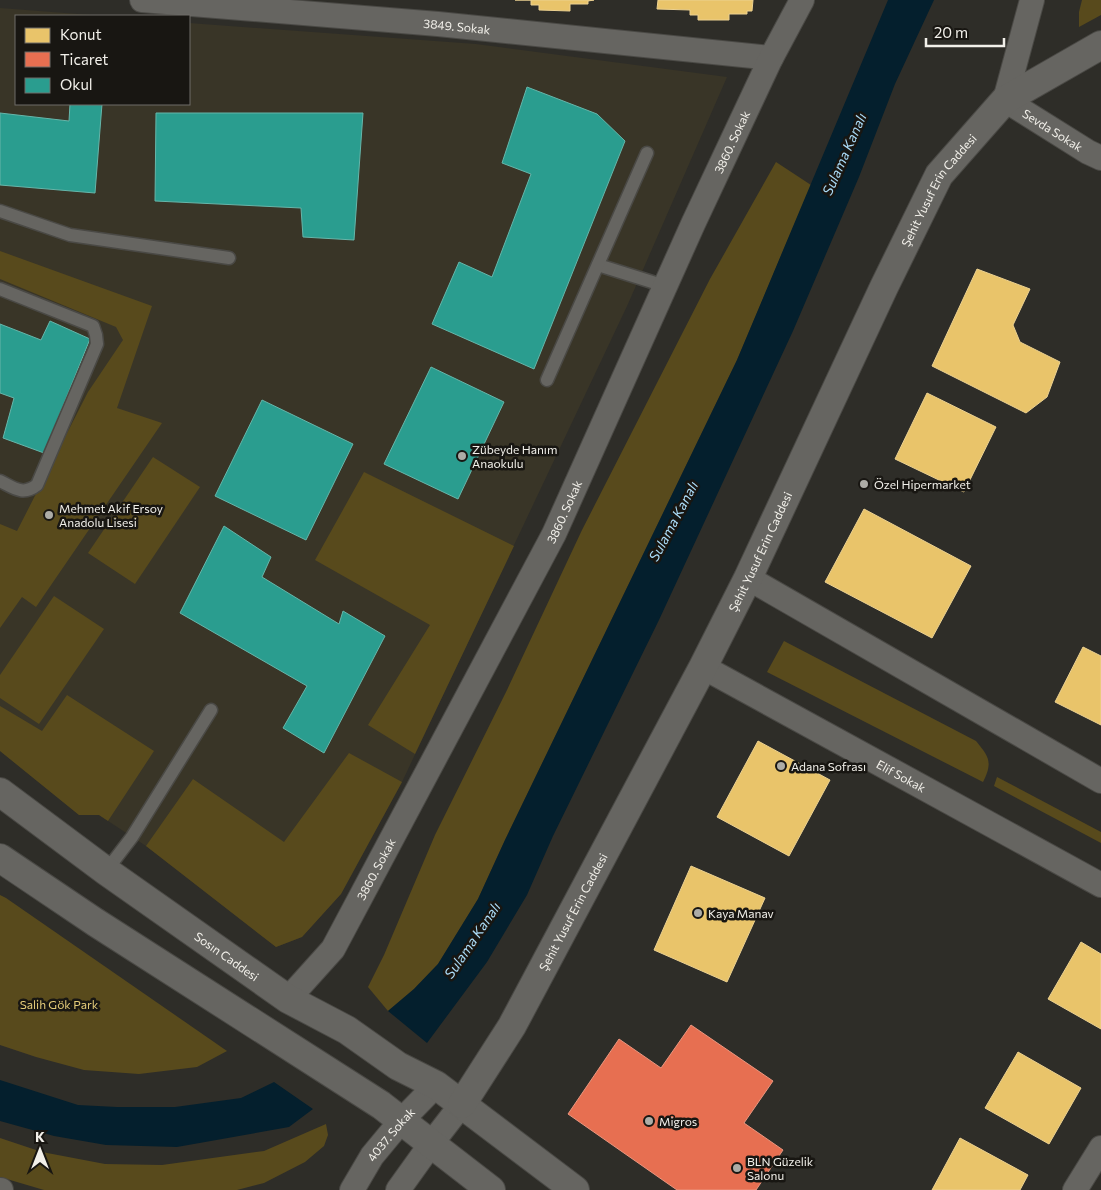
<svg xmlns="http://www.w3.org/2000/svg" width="1101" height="1190" font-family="Commissioner,sans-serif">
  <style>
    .built { fill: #393527 }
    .green { fill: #584a1c }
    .water { fill: #041f2d }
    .homes { fill: #e9c46a; stroke: #ecd190 }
    .shops { fill: #e76f51; stroke: #ea967f }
    .schools { fill: #2a9d8f; stroke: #66b6aa }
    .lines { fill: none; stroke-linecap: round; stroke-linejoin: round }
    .service-casing { stroke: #4a4945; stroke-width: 15 }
    .minor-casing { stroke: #4a4945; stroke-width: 26 }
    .tertiary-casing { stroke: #4a4945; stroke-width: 30 }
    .service { stroke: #666561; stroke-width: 12 }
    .minor { stroke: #666561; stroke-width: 24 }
    .tertiary { stroke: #666561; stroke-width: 28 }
    .poi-dot { fill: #adaca6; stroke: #181612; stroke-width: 2 }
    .labels { text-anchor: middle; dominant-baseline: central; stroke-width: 5; stroke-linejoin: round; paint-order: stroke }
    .street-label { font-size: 12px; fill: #f2f0ea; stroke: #181612 }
    .poi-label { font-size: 12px; fill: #f2f0ea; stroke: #181612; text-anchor: start }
    .park-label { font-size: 12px; fill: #e6cd7a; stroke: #181612 }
    .water-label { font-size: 14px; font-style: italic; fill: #abdcf8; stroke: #181612 }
  </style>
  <rect width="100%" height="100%" fill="#2e2d28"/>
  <path class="built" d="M 0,8 L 104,16 L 16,16 L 16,104 L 189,104 L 189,23 L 476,44 L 727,77 L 628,304 L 402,782 L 341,894 L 302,937 L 276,947 L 146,846 L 99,815 L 79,815 L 0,751 Z"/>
  <g class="green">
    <path d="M 1082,0 L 1101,0 L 1101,15 L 1079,27 L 1079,12 Z"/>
    <path d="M 776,162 L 811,185 L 737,360 L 505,840 L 478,899 L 438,964 L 414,989 L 388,1011 L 368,987 L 384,955 L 435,835 L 507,690 L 582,530 L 710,279 Z"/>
    <path d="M 0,251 L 152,306 L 117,408 L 162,423 L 36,607 L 22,597 L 0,628 L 0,524 L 17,531 L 88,392 L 123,340 L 116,327 L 0,279 Z"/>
    <path d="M 153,457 L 200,487 L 135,584 L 88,553 Z"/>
    <path d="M 364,472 L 514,546 L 415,754 L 368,725 L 430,625 L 315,560 Z"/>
    <path d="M 54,596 L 104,629 L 39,724 L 0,698 L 0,675 Z"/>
    <path d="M 784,641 L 976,741 C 989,757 993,762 983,782 L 767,672 Z"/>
    <path d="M 67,695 L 154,751 L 108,821 L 99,815 L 79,815 L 0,751 L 0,706 L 42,731 Z"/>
    <path d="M 349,753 L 402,782 L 341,894 L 302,937 L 276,947 L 146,846 L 193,779 L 284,842 Z"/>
    <path d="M 997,777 L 1101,832 L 1101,843 L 994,786 Z"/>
    <path d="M 0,895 L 6,898 L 227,1051 L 197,1067 L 139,1074 L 84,1070 L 36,1057 L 0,1045 Z"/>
    <path d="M 326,1124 L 328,1135 L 324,1146 L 305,1162 L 264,1183 L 237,1190 L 44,1190 L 0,1177 L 0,1138 L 42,1152 L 105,1164 L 162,1165 L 264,1151 Z"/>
  </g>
  <g class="water">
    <path d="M 888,0 L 934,0 L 895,84 L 859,177 L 793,331 L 659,620 L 553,836 L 527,895 L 487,962 L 427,1043 L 388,1011 L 414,989 L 438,964 L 478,899 L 505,840 L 737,360 Z"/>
    <path d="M 0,1080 L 78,1105 L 117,1107 L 175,1107 L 241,1098 L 274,1082 L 313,1109 L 289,1127 L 177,1147 L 106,1145 L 54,1136 L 0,1121 Z"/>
  </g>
  <g class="homes">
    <path d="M 515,0 L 594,0 L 588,1 L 588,4 L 570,4 L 570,11 L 539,10 L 539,5 L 531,5 L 531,0 Z"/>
    <path d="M 658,0 L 753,0 L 752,11 L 747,11 L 747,14 L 729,14 L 729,20 L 698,20 L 698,15 L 690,15 L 690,10 L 657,9 Z"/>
    <path d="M 977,269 L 1030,289 L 1013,325 L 1020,342 L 1060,362 L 1047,397 L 1026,413 L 932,366 Z"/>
    <path d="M 927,393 L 996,427 L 964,492 L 895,459 Z"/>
    <path d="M 864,509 L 971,566 L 932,638 L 825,582 Z"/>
    <path d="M 1083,647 L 1101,656 L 1101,725 L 1055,702 Z"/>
    <path d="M 758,741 L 830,780 L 789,856 L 717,817 Z"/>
    <path d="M 691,866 L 765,898 L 727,982 L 654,950 Z"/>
    <path d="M 1081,942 L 1101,954 L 1101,1029 L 1048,999 Z"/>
    <path d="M 1018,1052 L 1081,1088 L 1049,1144 L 985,1108 Z"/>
    <path d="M 960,1138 L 1028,1175 L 1020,1190 L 932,1190 Z"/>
  </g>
  <path class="shops" d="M 691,1025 L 773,1081 L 744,1123 L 783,1150 L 756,1190 L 677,1190 L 568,1114 L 619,1039 L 661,1068 Z"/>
  <g class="schools">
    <path d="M 527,87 L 597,114 L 625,141 L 534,369 L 432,324 L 459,262 L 492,277 L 531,174 L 502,163 Z"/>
    <path d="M 70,104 L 102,104 L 95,193 L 0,185 L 0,113 L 69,121 Z"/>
    <path d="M 156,113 L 363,113 L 354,240 L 303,237 L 301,208 L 155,201 Z"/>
    <path d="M 50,321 L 90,339 L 44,453 L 3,438 L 14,398 L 0,393 L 0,324 L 41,340 Z"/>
    <path d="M 431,367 L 504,402 L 458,499 L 384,464 Z"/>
    <path d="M 262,400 L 353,444 L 306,540 L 215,496 Z"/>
    <path d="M 224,526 L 271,557 L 262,577 L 339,624 L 343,611 L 385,636 L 324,753 L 283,728 L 307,686 L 180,613 Z"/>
  </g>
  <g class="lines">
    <g class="service-casing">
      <g id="service">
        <path d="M 0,211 L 70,235 L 229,258"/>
        <path d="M 598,265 L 665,286"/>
        <path d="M 0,289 L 93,326 L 96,335 L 97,344 L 37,485 C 23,496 14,488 0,481"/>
        <path d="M 547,380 L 647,153"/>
        <path d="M 106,871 L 132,837 L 211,710"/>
      </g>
    </g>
    <g class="minor-casing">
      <g id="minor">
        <path id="s1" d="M 142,0 L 438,24 L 771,58"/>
        <path id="s2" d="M 1032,0 L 1005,100 L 1088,152 L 1101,158"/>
        <path d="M 748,578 L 1101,781"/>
        <path id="s3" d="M 703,667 L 1101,885"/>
        <path id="s4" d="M 288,999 L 333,949 L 554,534 L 693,224 L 771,58 L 802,0"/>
        <path d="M 0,1190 L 1,1190"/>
        <path id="s5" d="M 352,1190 L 372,1156 L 401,1121 L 436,1085"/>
        <path d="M 398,1190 L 431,1144 L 462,1104"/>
        <path d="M 1075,1190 L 1101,1148"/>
      </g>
    </g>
    <g class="tertiary-casing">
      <g id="tertiary">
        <path id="s6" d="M 0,792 L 106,871 L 288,999 L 347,1030 L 398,1066 L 436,1085 L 575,1190"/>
        <path d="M 0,858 L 95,922 L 381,1105 L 491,1190"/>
        <path id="s7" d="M 462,1104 L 512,1026 L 703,667 L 748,578 L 884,287 L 939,175 L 1005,100 L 1101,45"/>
      </g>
    </g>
    <use href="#service" class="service"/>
    <use href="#minor" class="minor"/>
    <use href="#tertiary" class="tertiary"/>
  </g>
  <g class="poi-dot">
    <circle cx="462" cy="456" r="5"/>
    <circle cx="864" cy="484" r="5"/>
    <circle cx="49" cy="515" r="5"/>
    <circle cx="781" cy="766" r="5"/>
    <circle cx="698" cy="913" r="5"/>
    <circle cx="649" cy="1121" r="5"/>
    <circle cx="737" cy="1168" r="5"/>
  </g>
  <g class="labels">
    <g class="street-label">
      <text stroke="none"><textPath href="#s1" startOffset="316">3849. Sokak</textPath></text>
      <text stroke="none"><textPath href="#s2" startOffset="160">Sevda Sokak</textPath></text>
      <text stroke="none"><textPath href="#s4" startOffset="968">3860. Sokak</textPath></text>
      <text stroke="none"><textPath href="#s7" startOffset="1032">Şehit Yusuf Erin Caddesi</textPath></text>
      <text stroke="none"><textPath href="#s4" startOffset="562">3860. Sokak</textPath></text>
      <text stroke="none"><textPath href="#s7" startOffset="628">Şehit Yusuf Erin Caddesi</textPath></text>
      <text stroke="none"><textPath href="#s3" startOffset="226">Elif Sokak</textPath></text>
      <text stroke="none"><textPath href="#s4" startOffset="158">3860. Sokak</textPath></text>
      <text stroke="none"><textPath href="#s7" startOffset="222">Şehit Yusuf Erin Caddesi</textPath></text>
      <text stroke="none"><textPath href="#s6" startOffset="280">Sosın Caddesi</textPath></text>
      <text stroke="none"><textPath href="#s5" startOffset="68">4037. Sokak</textPath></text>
    </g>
    <g class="poi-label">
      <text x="472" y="449">Zübeyde Hanım<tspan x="472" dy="14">Anaokulu</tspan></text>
      <text x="874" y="484">Özel Hipermarket</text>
      <text x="59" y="508">Mehmet Akif Ersoy<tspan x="59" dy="14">Anadolu Lisesi</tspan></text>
      <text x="791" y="766">Adana Sofrası</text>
      <text x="708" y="913">Kaya Manav</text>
      <text x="659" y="1121">Migros</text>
      <text x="747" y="1161">BLN Güzelik<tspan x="747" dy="14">Salonu</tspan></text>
    </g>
    <g class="park-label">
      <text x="59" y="1004">Salih Gök Park</text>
    </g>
    <g class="water-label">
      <text transform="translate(844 154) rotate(-66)">Sulama Kanalı</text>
      <text transform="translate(673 521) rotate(-62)">Sulama Kanalı</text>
      <text transform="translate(472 940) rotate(-56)">Sulama Kanalı</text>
    </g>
  </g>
  <rect x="15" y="15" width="175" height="90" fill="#181612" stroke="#6f6d68"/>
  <rect x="25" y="28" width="25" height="15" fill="#e9c46a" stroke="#6f6d68"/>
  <text x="60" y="40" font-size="15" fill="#f2f0ea">Konut</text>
  <rect x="25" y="52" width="25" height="15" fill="#e76f51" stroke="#6f6d68"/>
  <text x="60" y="65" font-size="15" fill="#f2f0ea">Ticaret</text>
  <rect x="25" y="78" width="25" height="15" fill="#2a9d8f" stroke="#6f6d68"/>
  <text x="60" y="90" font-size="15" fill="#f2f0ea">Okul</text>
  <g transform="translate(40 1150)" stroke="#181612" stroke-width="4" paint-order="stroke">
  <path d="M0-4L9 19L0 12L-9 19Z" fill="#f2f0ea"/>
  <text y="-8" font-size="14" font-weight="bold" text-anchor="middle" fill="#f2f0ea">K</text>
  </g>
  <path d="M926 38v8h78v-8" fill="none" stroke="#f2f0ea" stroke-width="2.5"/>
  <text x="934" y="38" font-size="15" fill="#f2f0ea" stroke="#181612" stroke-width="4" paint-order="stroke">20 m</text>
</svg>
